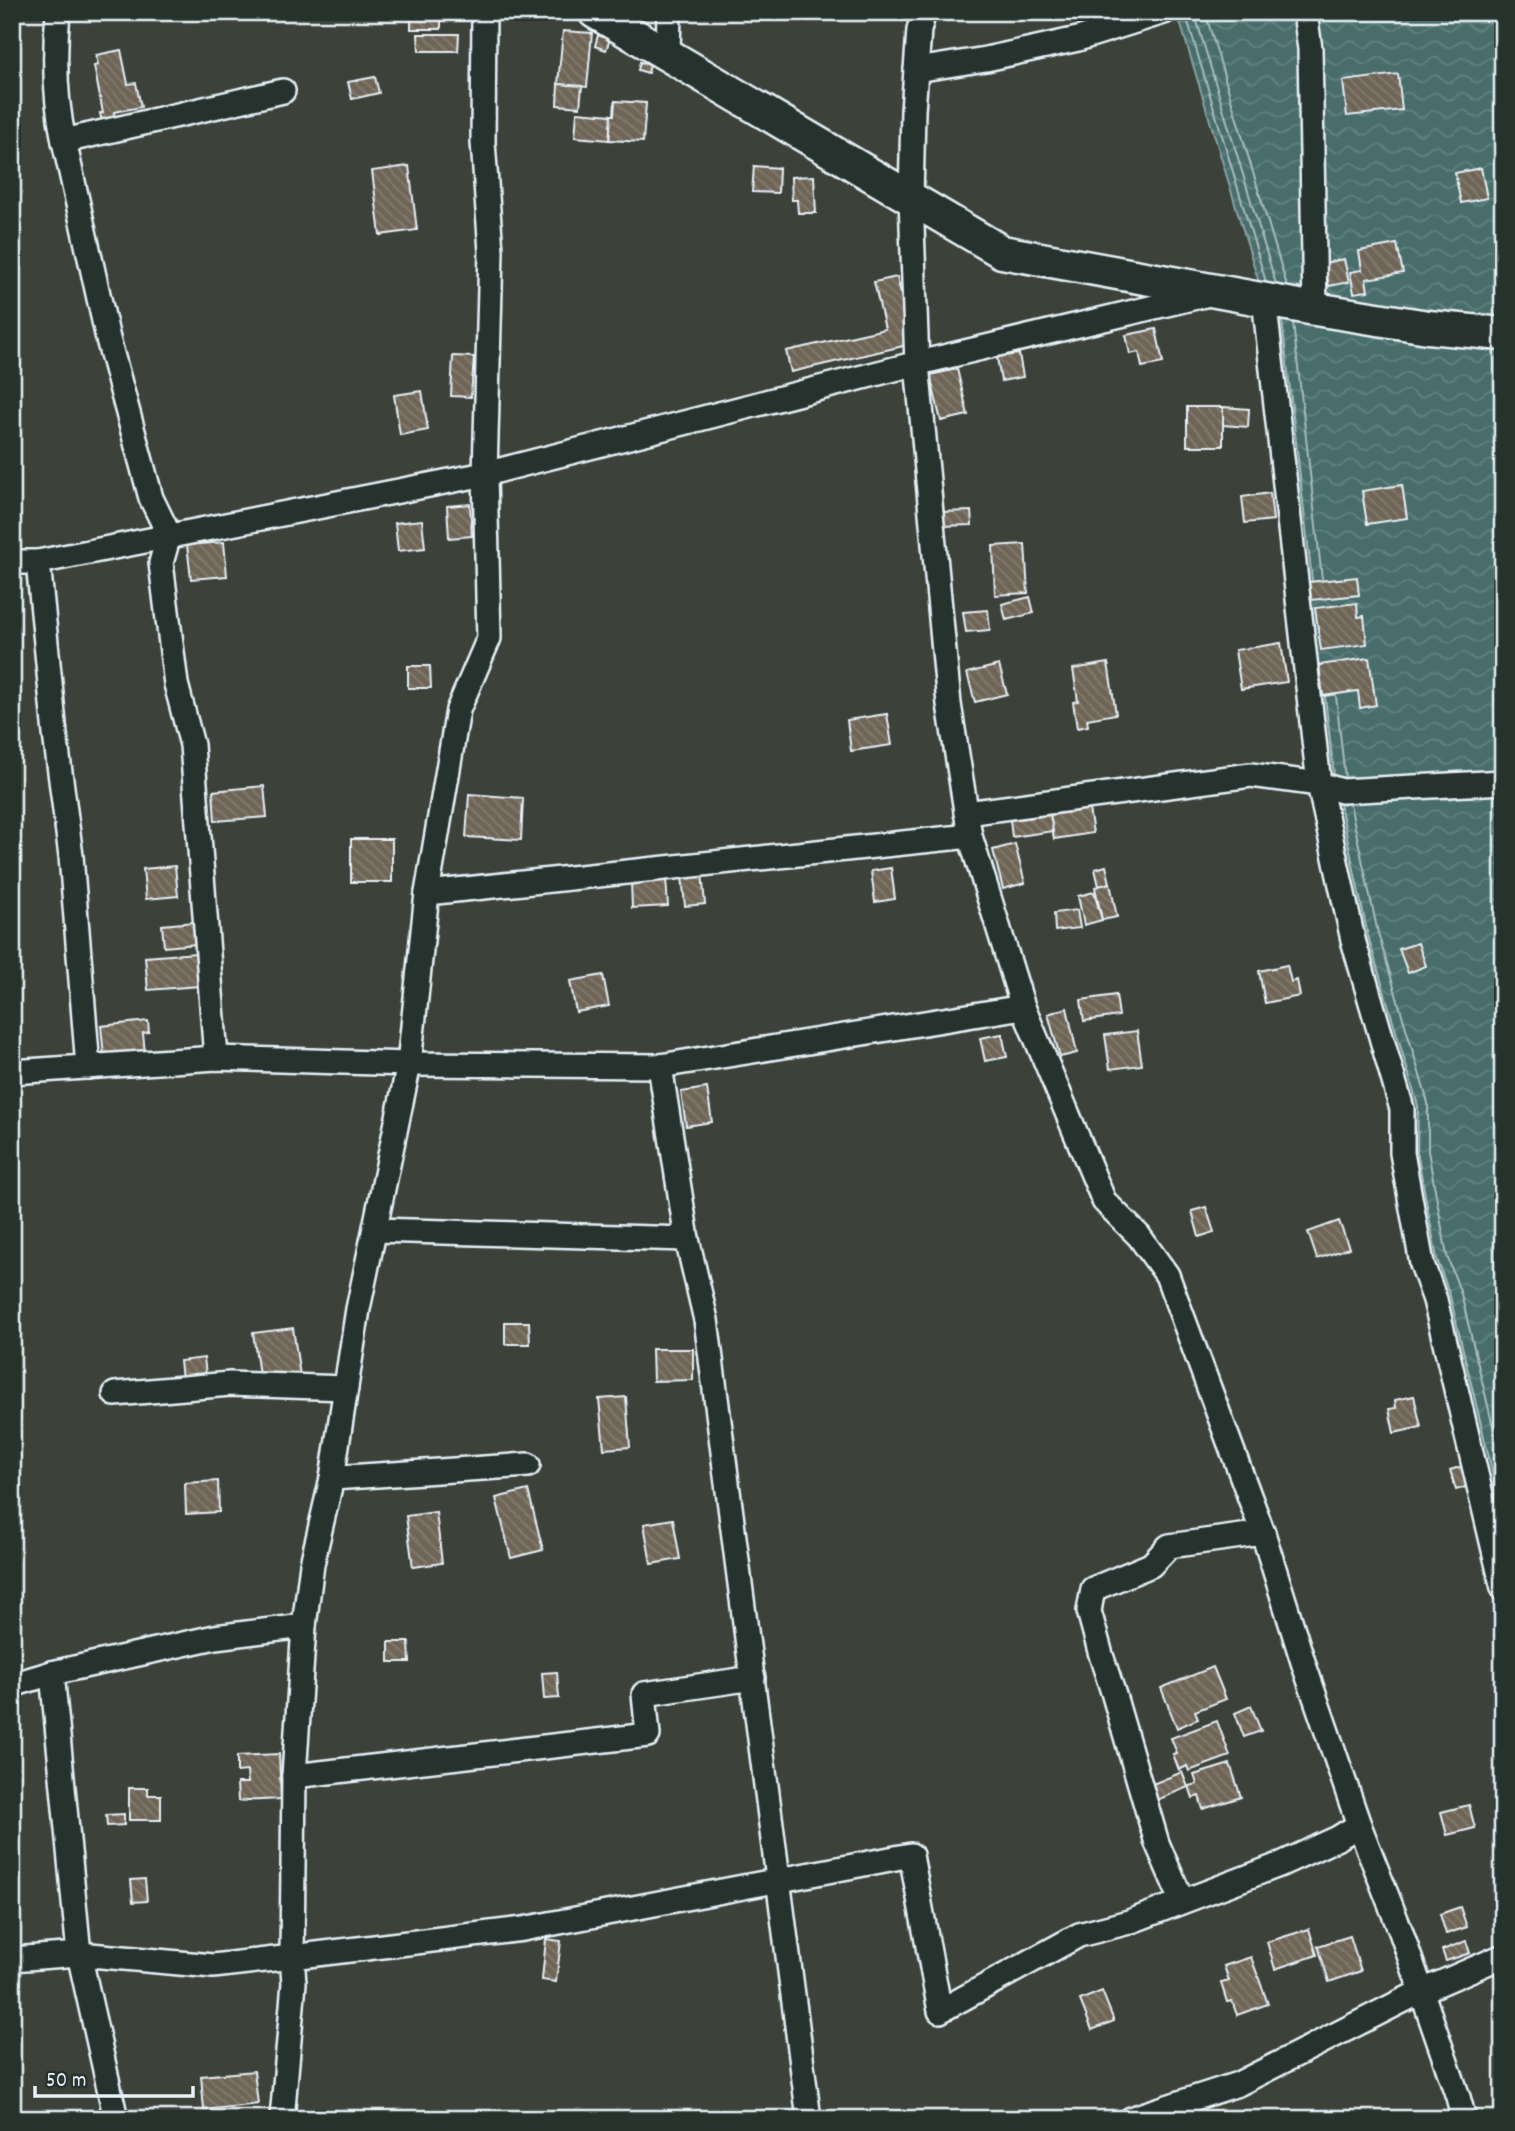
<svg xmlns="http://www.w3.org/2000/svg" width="1515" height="2131" font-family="Dekko,sans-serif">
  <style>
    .water { fill: url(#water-waves); stroke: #88a2a3; stroke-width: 2 }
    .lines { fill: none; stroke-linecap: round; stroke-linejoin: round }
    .shore { stroke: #a8bcc0; stroke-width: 2 }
    .building { fill: url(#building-back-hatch); stroke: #e8f1f8; stroke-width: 2 }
    .street-casing { stroke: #e8f1f8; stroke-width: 28 }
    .secondary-casing { stroke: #e8f1f8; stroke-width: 37 }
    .street { stroke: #26332d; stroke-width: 23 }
    .secondary { stroke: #26332d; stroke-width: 32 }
  </style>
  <defs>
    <pattern id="water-waves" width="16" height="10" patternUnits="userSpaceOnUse" patternTransform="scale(1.75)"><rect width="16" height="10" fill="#486d6b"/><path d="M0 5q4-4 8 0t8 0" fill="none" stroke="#628281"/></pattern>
    <pattern id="building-back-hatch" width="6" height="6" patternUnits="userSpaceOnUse" patternTransform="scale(1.75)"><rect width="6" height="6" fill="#6e6557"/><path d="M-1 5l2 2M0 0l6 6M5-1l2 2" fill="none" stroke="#837c70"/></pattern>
  </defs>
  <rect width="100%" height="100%" fill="#3c423a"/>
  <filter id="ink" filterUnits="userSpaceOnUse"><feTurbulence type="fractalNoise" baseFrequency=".0143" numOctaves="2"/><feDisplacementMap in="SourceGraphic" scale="14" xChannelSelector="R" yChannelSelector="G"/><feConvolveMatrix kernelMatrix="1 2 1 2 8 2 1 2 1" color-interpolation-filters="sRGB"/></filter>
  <g filter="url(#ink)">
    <path class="water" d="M 1177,12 L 1503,12 L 1503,1588 L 1402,1153 L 1319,784 L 1264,299 Z"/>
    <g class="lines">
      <g class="shore">
        <path d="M 1185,12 L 1266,282"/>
        <path d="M 1194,12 L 1276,284"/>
        <path d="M 1205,12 L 1287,286"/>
        <path d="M 1282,321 L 1312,580"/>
        <path d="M 1293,323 L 1322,579"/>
        <path d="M 1336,696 L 1345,778"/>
        <path d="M 1325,697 L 1334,775"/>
        <path d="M 1340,804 L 1368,936 L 1418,1106 L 1417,1152 L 1437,1259 L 1450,1296 L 1503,1516"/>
        <path d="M 1350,804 L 1378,933 L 1428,1103 L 1428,1151 L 1447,1256 L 1461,1294 L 1503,1468"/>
      </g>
    </g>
    <g class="building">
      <rect x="411" y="12" width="30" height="17"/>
      <path d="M 1333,12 L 1356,12 L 1356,15 L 1333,17 Z"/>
      <path d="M 563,31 L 592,33 L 587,87 L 558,84 Z"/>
      <path d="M 418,34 L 459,34 L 458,51 L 419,51 Z"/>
      <path d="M 598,35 L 610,39 L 606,50 L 595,46 Z"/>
      <path d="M 121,50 L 128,84 L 136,83 L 141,107 L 114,112 L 115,119 L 102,122 L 100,113 L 103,113 L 94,66 L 98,65 L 96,55 Z"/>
      <path d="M 640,62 L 650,65 L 648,73 L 638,70 Z"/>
      <path d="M 1398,74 L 1402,110 L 1347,116 L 1343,81 Z"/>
      <path d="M 375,77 L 379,93 L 352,99 L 348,82 Z"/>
      <path d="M 558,84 L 582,86 L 580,107 L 557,105 Z"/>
      <path d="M 615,101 L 646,103 L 643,142 L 609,140 L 611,115 L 614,115 Z"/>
      <path d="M 577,112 L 611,115 L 609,140 L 575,137 Z"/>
      <path d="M 409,166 L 417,230 L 380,235 L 372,171 Z"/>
      <path d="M 754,166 L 779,168 L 778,193 L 752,192 Z"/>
      <path d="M 1481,168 L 1487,198 L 1461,203 L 1455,173 Z"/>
      <path d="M 814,176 L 816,213 L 798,213 L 797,200 L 792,200 L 791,177 Z"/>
      <path d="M 1397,244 L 1403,273 L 1366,279 L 1368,291 L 1354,293 L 1350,272 L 1362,270 L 1359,251 Z"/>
      <path d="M 1344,259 L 1349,282 L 1329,286 L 1324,263 Z"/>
      <path d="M 897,277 L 912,344 L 791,372 L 786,351 L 885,329 L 874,282 Z"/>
      <path d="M 1156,329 L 1163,363 L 1142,367 L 1139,352 L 1130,354 L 1126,335 Z"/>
      <path d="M 1019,354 L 1023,377 L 1001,381 L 997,357 Z"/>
      <path d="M 453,356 L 474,357 L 471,397 L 451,396 Z"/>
      <path d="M 957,369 L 968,415 L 941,421 L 930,375 Z"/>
      <path d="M 422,391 L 428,430 L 400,435 L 394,395 Z"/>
      <rect x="1187" y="407" width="36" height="39"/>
      <path d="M 1223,407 L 1249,409 L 1248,427 L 1223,425 Z"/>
      <path d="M 1402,485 L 1407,518 L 1367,524 L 1362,491 Z"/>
      <path d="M 1270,493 L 1273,520 L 1245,523 L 1242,497 Z"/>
      <path d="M 470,504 L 472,536 L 449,538 L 447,506 Z"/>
      <path d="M 971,511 L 972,525 L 941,526 L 940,512 Z"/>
      <path d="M 422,520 L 425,548 L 398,551 L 395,523 Z"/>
      <path d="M 224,542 L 227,576 L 191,579 L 187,545 Z"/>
      <path d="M 1025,544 L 1028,593 L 995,595 L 993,546 Z"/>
      <path d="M 1357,577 L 1359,595 L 1311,600 L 1309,582 Z"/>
      <path d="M 1030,597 L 1034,613 L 1006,620 L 1002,604 Z"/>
      <path d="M 1357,603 L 1358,617 L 1364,616 L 1367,644 L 1321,650 L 1315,608 Z"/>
      <path d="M 988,610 L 990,630 L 966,632 L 963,612 Z"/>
      <path d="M 1281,643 L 1287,682 L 1241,689 L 1235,650 Z"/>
      <path d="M 1369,658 L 1376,705 L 1360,708 L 1358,691 L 1323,696 L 1319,665 Z"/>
      <path d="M 1108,663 L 1116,714 L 1087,719 L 1088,726 L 1077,728 L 1073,702 L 1078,701 L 1073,669 Z"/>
      <path d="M 999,665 L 1007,694 L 975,702 L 967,673 Z"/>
      <path d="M 408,666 L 430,666 L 431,688 L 408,688 Z"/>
      <path d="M 887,714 L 892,745 L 851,751 L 847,720 Z"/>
      <path d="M 264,786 L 267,817 L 215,821 L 213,791 Z"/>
      <path d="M 469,794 L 523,798 L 521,840 L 466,837 Z"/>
      <path d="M 1089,809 L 1093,833 L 1054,839 L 1050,815 Z"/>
      <path d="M 1050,815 L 1053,831 L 1012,837 L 1010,820 Z"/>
      <rect x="351" y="839" width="41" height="43"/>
      <path d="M 1015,844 L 1025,883 L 1003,889 L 993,850 Z"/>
      <path d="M 175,866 L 178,896 L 146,899 L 143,869 Z"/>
      <path d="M 1106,866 L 1110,883 L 1099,886 L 1095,869 Z"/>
      <path d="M 891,868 L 895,899 L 875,902 L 871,871 Z"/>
      <path d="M 702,873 L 705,904 L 685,906 L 682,876 Z"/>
      <path d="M 666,879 L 668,906 L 632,908 L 631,881 Z"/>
      <path d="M 1110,883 L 1117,917 L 1102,920 L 1095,887 Z"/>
      <path d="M 1094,892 L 1102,920 L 1084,925 L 1078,896 Z"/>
      <path d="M 1077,910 L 1080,928 L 1055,931 L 1054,913 Z"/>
      <path d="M 194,922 L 196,944 L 164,947 L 162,925 Z"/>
      <path d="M 1418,943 L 1426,966 L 1408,973 L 1399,949 Z"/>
      <path d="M 196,953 L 199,986 L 148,990 L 145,957 Z"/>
      <path d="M 1287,965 L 1291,982 L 1297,980 L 1300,996 L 1265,1003 L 1259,971 Z"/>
      <path d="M 603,975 L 609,1006 L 576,1012 L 570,981 Z"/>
      <path d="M 1116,995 L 1119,1016 L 1084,1021 L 1081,1000 Z"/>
      <path d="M 1067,1008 L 1077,1053 L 1060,1057 L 1048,1014 Z"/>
      <path d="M 148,1021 L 149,1032 L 143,1033 L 145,1053 L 104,1057 L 101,1026 Z"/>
      <path d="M 1137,1031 L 1142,1065 L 1110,1069 L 1105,1035 Z"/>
      <path d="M 1002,1034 L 1007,1057 L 985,1061 L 980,1038 Z"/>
      <path d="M 707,1088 L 712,1122 L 686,1126 L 681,1092 Z"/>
      <path d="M 1206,1207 L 1214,1232 L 1199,1237 L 1192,1211 Z"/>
      <path d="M 1339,1221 L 1349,1248 L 1317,1259 L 1308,1232 Z"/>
      <path d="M 505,1322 L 529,1322 L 530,1344 L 505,1344 Z"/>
      <path d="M 293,1328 L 300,1376 L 260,1382 L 253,1333 Z"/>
      <path d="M 652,1349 L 693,1349 L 693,1380 L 653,1381 Z"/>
      <path d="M 204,1358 L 206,1375 L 182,1379 L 180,1361 Z"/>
      <path d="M 1414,1396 L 1421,1427 L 1394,1433 L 1389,1409 L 1396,1408 L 1395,1400 Z"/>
      <path d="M 626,1397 L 630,1447 L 604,1449 L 599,1399 Z"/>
      <path d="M 1467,1465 L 1472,1485 L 1456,1490 L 1450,1470 Z"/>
      <path d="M 218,1481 L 219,1512 L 186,1514 L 185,1483 Z"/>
      <path d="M 528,1490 L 543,1550 L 511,1558 L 496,1498 Z"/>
      <path d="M 436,1512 L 442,1563 L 413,1567 L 406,1516 Z"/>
      <path d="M 673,1519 L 680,1559 L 651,1564 L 644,1524 Z"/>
      <path d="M 389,1642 L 409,1642 L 410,1662 L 389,1662 Z"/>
      <path d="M 1213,1667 L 1226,1699 L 1195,1711 L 1198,1719 L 1177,1728 L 1161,1688 Z"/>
      <path d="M 557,1672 L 559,1698 L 544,1699 L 542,1673 Z"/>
      <path d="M 1251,1706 L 1261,1731 L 1244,1737 L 1235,1713 Z"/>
      <path d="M 1217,1721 L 1230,1756 L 1189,1771 L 1187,1766 L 1179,1770 L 1173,1754 L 1177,1753 L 1171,1738 Z"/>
      <path d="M 279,1754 L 281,1799 L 238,1801 L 237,1783 L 248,1783 L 247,1771 L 237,1772 L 237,1756 Z"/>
      <path d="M 1230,1764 L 1241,1797 L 1203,1809 L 1199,1796 L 1193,1798 L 1189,1786 L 1197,1784 L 1194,1775 Z"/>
      <path d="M 1182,1772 L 1188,1787 L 1157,1800 L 1150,1785 Z"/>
      <path d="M 129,1788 L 148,1788 L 148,1795 L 161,1795 L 161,1820 L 129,1820 Z"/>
      <path d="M 1469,1805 L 1475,1828 L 1447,1835 L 1441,1812 Z"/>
      <path d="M 124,1814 L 124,1825 L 107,1826 L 106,1815 Z"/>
      <path d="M 145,1879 L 147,1901 L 133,1902 L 131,1880 Z"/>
      <path d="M 1460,1907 L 1467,1927 L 1446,1934 L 1440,1914 Z"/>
      <path d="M 1309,1929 L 1317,1955 L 1275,1969 L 1267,1942 Z"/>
      <path d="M 1350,1936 L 1361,1971 L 1329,1982 L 1318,1946 Z"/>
      <path d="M 546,1939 L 561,1941 L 556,1982 L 542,1980 Z"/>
      <path d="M 1466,1941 L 1470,1953 L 1446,1961 L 1442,1950 Z"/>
      <path d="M 1251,1957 L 1268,2004 L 1237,2015 L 1232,2001 L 1227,2002 L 1221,1983 L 1229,1981 L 1224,1966 Z"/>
      <path d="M 1102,1991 L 1114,2021 L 1092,2030 L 1080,2000 Z"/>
      <path d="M 254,2071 L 258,2104 L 204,2110 L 201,2076 Z"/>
    </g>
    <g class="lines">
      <g class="street-casing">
        <g id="street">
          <path d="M 58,12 C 54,54 55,100 64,141 L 108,339 L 151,498 L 169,535 L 161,563 L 176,684 L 192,745 L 216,1058"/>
          <path d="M 924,12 L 919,30 L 913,111 L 911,198 L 917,364 L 949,704 L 970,836 L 1023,1007 L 1104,1201 L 1139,1236 L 1167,1275 L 1263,1533 L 1304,1665 L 1359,1825 L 1401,1932 L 1458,2097 L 1464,2119"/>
          <path d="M 1305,12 L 1310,49 L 1315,309"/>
          <path d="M 668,55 L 669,12"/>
          <path d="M 916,70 L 986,59 L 1078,39 L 1164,12"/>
          <path d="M 64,141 L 283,91"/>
          <path d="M 1264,299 L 1319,784 L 1353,940 L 1402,1109 L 1402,1153 L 1422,1264 L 1435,1300 L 1503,1588"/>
          <path d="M 12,562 L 38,562 L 485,474 L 906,366 L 1209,294"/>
          <path d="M 38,562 L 55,734 L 71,856 L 88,1067"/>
          <path d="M 966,813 L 1251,775 L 1319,784 L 1342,791 L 1503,782"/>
          <path d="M 427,893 L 970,836"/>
          <path d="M 660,1066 L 687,1239 L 706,1320 L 809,2119"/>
          <path d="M 12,1072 L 216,1058 L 409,1064 L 660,1066 L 1023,1007"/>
          <path d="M 375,1230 L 687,1239"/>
          <path d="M 115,1394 L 230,1384 L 346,1388"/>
          <path d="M 332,1478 L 528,1465"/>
          <path d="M 52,1673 L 79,1954 L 116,2119"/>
          <path d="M 12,1685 L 52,1673 L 215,1637 L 304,1626"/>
          <path d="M 294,1776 L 648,1735 L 644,1694 L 753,1678"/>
          <path d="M 1182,1901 L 1157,1843 L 1113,1692 L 1101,1655 L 1089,1611 L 1093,1589 L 1151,1565 L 1169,1546 L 1263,1533"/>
          <path d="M 12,1959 L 79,1954 L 213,1966 L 292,1957 L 523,1929 L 911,1855 L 940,2011 L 1079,1935 L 1129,1922 L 1279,1865 L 1338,1838 L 1359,1825"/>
          <path d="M 282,2119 L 294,1983 L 292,1957 L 294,1776 L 304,1626 L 312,1564 L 332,1478 L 358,1309 L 409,1064 L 427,893 L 458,710 L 489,638 L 485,474 L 491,251 L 483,142 L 484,12"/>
          <path d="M 1130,2119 L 1238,2084 L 1422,1991 L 1503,1956"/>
        </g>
      </g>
      <g class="secondary-casing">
        <path id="secondary" d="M 595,12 L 1002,252 L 1315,309 L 1428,327 L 1503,334"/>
      </g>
      <use href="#street" class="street"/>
      <use href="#secondary" class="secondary"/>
    </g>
  </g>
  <rect width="1515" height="2131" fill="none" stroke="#26332d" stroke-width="42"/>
  <rect x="21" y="21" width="1473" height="2089" fill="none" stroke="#e8f1f8" stroke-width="2.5" filter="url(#ink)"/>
  <path d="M35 2086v10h158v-10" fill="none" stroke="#e8f1f8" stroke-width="3.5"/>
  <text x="46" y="2086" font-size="21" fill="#e8f1f8" stroke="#26332d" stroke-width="5" paint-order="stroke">50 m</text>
</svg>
